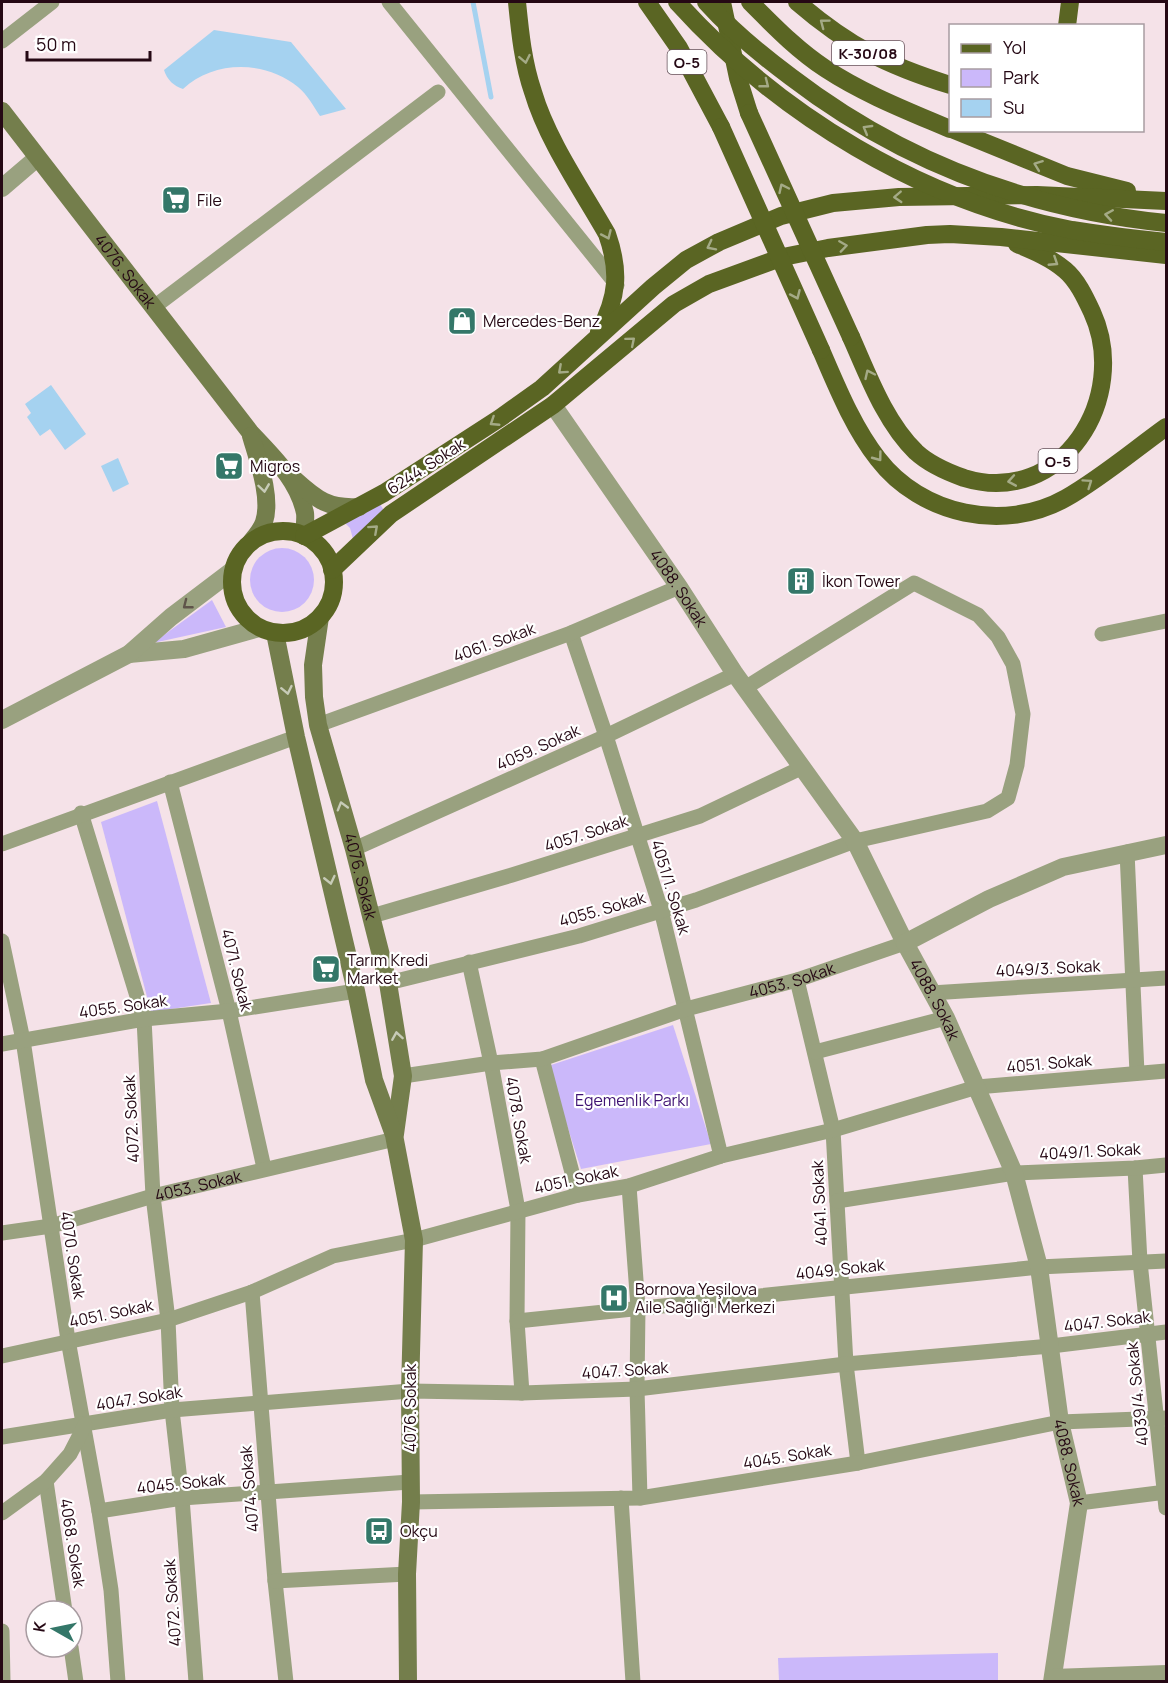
<svg xmlns="http://www.w3.org/2000/svg" width="1168" height="1683" font-family="Manrope,sans-serif">
  <style>
    .green { fill: #cbb8fa }
    .water { fill: #a5d2f0 }
    .lines { fill: none; stroke-linecap: round; stroke-linejoin: round }
    .stream { stroke: #a5d2f0; stroke-width: 5 }
    .minor { stroke: #99a17f; stroke-width: 15 }
    .tertiary { stroke: #99a17f; stroke-width: 18 }
    .secondary { stroke: #747e4c; stroke-width: 18 }
    .primary { stroke: #5a6523; stroke-width: 18 }
    .primary-bridge { stroke: #5a6523; stroke-width: 18 }
    .oneway { stroke: #a4aa86 }
    .oneway2 { stroke: #c7cbb7 }
    .oneway3 { stroke: #5f544a }
    .labels { text-anchor: middle; dominant-baseline: central; stroke-width: 4.5; stroke-linejoin: round; paint-order: stroke }
    .shield { fill: #fff; stroke: #66525a; stroke-width: 1.5 }
    .shield-label { font-size: 15px; font-weight: bold; fill: #250814 }
    .poi-label { font-size: 16px; fill: #250814; stroke: #fff; text-anchor: start }
    .street-label { font-size: 16px; fill: #250814; stroke: #fff }
    .park-label { font-size: 16px; fill: #3f1273; stroke: #fff }
  </style>
  <rect width="100%" height="100%" fill="#f5e2e8"/>
  <g class="green">
    <path d="M 380,504 L 385,512 L 353,539 L 350,528 L 345,523 Z"/>
    <circle cx="282" cy="580" r="32"/>
    <path d="M 212,600 L 226,627 L 153,643 Z"/>
    <path d="M 157,801 L 211,1003 L 151,1012 L 101,822 Z"/>
    <path d="M 673,1025 L 711,1144 L 581,1169 L 548,1066 Z"/>
    <path d="M 998,1653 L 998,1681 L 779,1681 L 778,1658 Z"/>
  </g>
  <g class="water">
    <path d="M 214,30 L 291,42 L 346,109 L 320,116 C 314,107 307,94 298,87 C 265,60 214,60 183,89 C 174,86 167,80 164,70 Z"/>
    <path d="M 51,385 L 86,434 L 65,450 L 50,429 L 40,436 L 27,417 L 31,413 L 25,404 Z"/>
    <path d="M 118,458 L 129,484 L 113,492 L 101,466 Z"/>
  </g>
  <g class="lines">
    <path class="stream" d="M 473,2 L 491,97"/>
    <g class="minor">
      <path d="M 389,2 L 617,285"/>
      <path d="M 2,41 L 52,2"/>
      <path d="M 154,307 L 438,92"/>
      <path d="M 571,633 L 606,736 L 661,910 L 721,1156"/>
      <path d="M 1102,634 L 1166,621"/>
      <path d="M 318,725 L 571,633 L 679,587"/>
      <path d="M 170,782 L 229,1011 L 264,1168"/>
      <path d="M 81,813 L 144,1019 L 153,1196 L 168,1320 L 172,1410 L 182,1498 L 196,1682"/>
      <path d="M 2,844 L 296,737"/>
      <path d="M 354,849 L 606,736 L 735,674"/>
      <path d="M 1127,852 L 1137,1073"/>
      <path d="M 372,916 L 512,875 L 700,816 L 803,767"/>
      <path d="M 2,941 L 23,1040 L 68,1340 L 99,1511 L 111,1590 L 118,1682"/>
      <path d="M 469,962 L 491,1063 L 518,1210 L 517,1321 L 522,1393"/>
      <path d="M 797,980 L 833,1130 L 846,1364 L 858,1463"/>
      <path d="M 388,983 L 579,936 L 696,900 L 855,841 L 987,811 L 1008,798 L 1017,765 L 1023,714 L 1013,664 L 998,637 L 978,615 L 914,583 L 745,688"/>
      <path d="M 931,993 L 1166,978"/>
      <path d="M 2,1044 L 144,1019 L 229,1011 L 356,991"/>
      <path d="M 815,1052 L 946,1018"/>
      <path d="M 542,1059 L 578,1195"/>
      <path id="s1" d="M 403,1076 L 491,1063 L 542,1059 L 686,1009 L 797,980 L 905,943"/>
      <path d="M 1135,1168 L 1140,1262 L 1166,1508"/>
      <path d="M 629,1186 L 638,1307 L 637,1389 L 640,1498"/>
      <path d="M 837,1201 L 1014,1173 L 1135,1168 L 1166,1165"/>
      <path id="s2" d="M 2,1233 L 51,1226 L 153,1196 L 395,1139"/>
      <path d="M 252,1292 L 275,1581 L 286,1682"/>
      <path d="M 517,1321 L 1039,1267 L 1166,1261"/>
      <path d="M 2,1356 L 168,1320 L 252,1292 L 333,1256 L 414,1240 L 578,1195 L 629,1186 L 721,1156 L 833,1130 L 977,1087 L 1166,1071"/>
      <path d="M 2,1437 L 172,1410 L 410,1391 L 522,1393 L 637,1389 L 846,1364 L 1051,1346 L 1166,1332"/>
      <path d="M 46,1481 L 65,1611"/>
      <path d="M 621,1498 L 633,1682"/>
      <path d="M 411,1502 L 640,1498 L 858,1463 L 1060,1422 L 1166,1418"/>
      <path d="M 1079,1503 L 1166,1492"/>
      <path d="M 99,1511 L 182,1498 L 410,1482"/>
      <path d="M 2,1513 L 46,1481 L 70,1454 L 85,1425"/>
      <path d="M 275,1581 L 407,1574"/>
      <path d="M 2,1631 L 3,1682"/>
      <path d="M 71,1647 L 76,1682"/>
    </g>
    <g class="tertiary">
      <path d="M 2,188 L 37,158"/>
      <path id="s3" d="M 553,405 L 679,587 L 735,674 L 855,841 L 905,943 L 946,1018 L 1014,1173 L 1039,1267 L 1060,1422 L 1079,1503 L 1052,1682"/>
      <path d="M 129,654 L 184,649 L 259,628"/>
      <path d="M 2,720 L 129,654 L 171,617 L 233,570"/>
      <path d="M 905,943 L 989,899 L 1063,867 L 1166,845"/>
      <path d="M 1053,1678 L 1166,1674"/>
    </g>
    <g class="secondary">
      <path id="s4" d="M 2,111 L 250,432 C 272,456 298,479 305,513 C 306,520 304,529 304,536"/>
      <path d="M 295,480 C 317,500 329,509 359,507"/>
      <path d="M 251,542 C 256,536 262,529 264,522 C 272,498 258,460 251,436"/>
      <path id="s5" d="M 320,617 L 313,665 L 314,697 L 318,725 L 354,849 L 388,983 L 403,1076 L 395,1134"/>
      <path d="M 275,633 L 296,737 L 356,991 L 374,1080 L 394,1135 L 414,1240 L 410,1391 L 411,1502 L 407,1574 L 408,1682"/>
    </g>
    <g class="primary">
      <path d="M 517,2 C 520,32 523,63 533,92 C 547,140 582,190 607,234 C 620,271 618,297 599,332"/>
      <path d="M 647,2 L 679,48 L 721,127"/>
      <path d="M 722,2 L 738,78 L 749,113"/>
      <path d="M 750,2 C 774,26 797,50 826,69 C 864,94 908,111 950,129"/>
      <path d="M 797,2 C 848,46 886,65 950,85"/>
      <path d="M 1067,26 L 1070,2"/>
      <path d="M 954,130 L 1067,176 L 1127,191"/>
      <path d="M 851,337 C 868,375 885,422 916,452 C 929,464 947,472 964,478 C 1062,508 1131,397 1092,312 C 1085,297 1077,280 1065,270 C 1051,258 1034,251 1017,244"/>
      <path d="M 821,350 C 837,387 853,427 878,459 C 921,515 1004,533 1066,498 C 1101,478 1134,450 1166,427"/>
      <circle cx="283" cy="582" r="51"/>
      <path d="M 304,536 L 384,493 L 500,418 L 542,388 L 653,287 L 686,260 L 719,242 L 781,216 L 833,203 L 899,197 L 1037,195 L 1166,201"/>
      <path d="M 332,570 L 391,514 L 553,405 L 674,304 L 709,284 L 783,257 L 828,248 L 927,235 L 950,234 L 1001,237 L 1166,255"/>
    </g>
    <g class="primary-bridge">
      <path d="M 677,2 C 778,114 922,202 1072,230 C 1103,235 1135,239 1166,242"/>
      <path d="M 706,2 C 731,30 760,54 791,77 C 902,162 1027,209 1166,223"/>
      <path d="M 749,113 L 851,337"/>
      <path d="M 721,127 L 821,350"/>
    </g>
  </g>
  <defs><path id="oneway-chevron" d="M-2-3.5L2.5 0L-2 3.5" fill="none" stroke-width="1.6" stroke-linecap="round" stroke-linejoin="round" transform="scale(1.5)"/></defs>
  <g class="oneway">
    <use href="#oneway-chevron" transform="translate(824 23) rotate(-143)"/>
    <use href="#oneway-chevron" transform="translate(525 59) rotate(79)"/>
    <use href="#oneway-chevron" transform="translate(765 84) rotate(38)"/>
    <use href="#oneway-chevron" transform="translate(867 129) rotate(-150)"/>
    <use href="#oneway-chevron" transform="translate(1038 165) rotate(-159)"/>
    <use href="#oneway-chevron" transform="translate(783 188) rotate(-115)"/>
    <use href="#oneway-chevron" transform="translate(898 197) rotate(177)"/>
    <use href="#oneway-chevron" transform="translate(1109 215) rotate(-171)"/>
    <use href="#oneway-chevron" transform="translate(607 235) rotate(66)"/>
    <use href="#oneway-chevron" transform="translate(711 246) rotate(153)"/>
    <use href="#oneway-chevron" transform="translate(843 246) rotate(-8)"/>
    <use href="#oneway-chevron" transform="translate(1054 262) rotate(33)"/>
    <use href="#oneway-chevron" transform="translate(796 295) rotate(66)"/>
    <use href="#oneway-chevron" transform="translate(631 341) rotate(-40)"/>
    <use href="#oneway-chevron" transform="translate(562 370) rotate(138)"/>
    <use href="#oneway-chevron" transform="translate(869 374) rotate(-115)"/>
    <use href="#oneway-chevron" transform="translate(494 422) rotate(147)"/>
    <use href="#oneway-chevron" transform="translate(878 457) rotate(53)"/>
    <use href="#oneway-chevron" transform="translate(1012 481) rotate(170)"/>
    <use href="#oneway-chevron" transform="translate(1088 483) rotate(-35)"/>
    <use href="#oneway-chevron" transform="translate(374 529) rotate(-42)"/>
  </g>
  <g class="oneway2">
    <use href="#oneway-chevron" transform="translate(264 488) rotate(82)"/>
    <use href="#oneway-chevron" transform="translate(287 690) rotate(78)"/>
    <use href="#oneway-chevron" transform="translate(342 806) rotate(-106)"/>
    <use href="#oneway-chevron" transform="translate(330 880) rotate(77)"/>
    <use href="#oneway-chevron" transform="translate(397 1036) rotate(-99)"/>
  </g>
  <use class="oneway3" href="#oneway-chevron" transform="translate(187 605) rotate(142)"/>
  <defs>
    <g id="supermarket-square" transform="scale(1.5)"><rect x="-9" y="-9" width="18" height="18" rx="4" fill="#347769" stroke="#fff"/><path d="M-6-5.5h2.5l.6 2H6L4.5 2H-2.5L-4.4-4H-6ZM-1.5 3.2a1.3 1.3 0 1 0 .1 0ZM3 3.2a1.3 1.3 0 1 0 .1 0Z" fill="#fff"/></g>
    <g id="shop-square" transform="scale(1.5)"><rect x="-9" y="-9" width="18" height="18" rx="4" fill="#347769" stroke="#fff"/><path d="M-5-2.5h2.3a2.7 3.5 0 0 1 5.4 0H5L5.5 6h-11ZM-1.5-2.5h3a1.5 2.3 0 0 0-3 0Z" fill="#fff"/></g>
    <g id="building-square" transform="scale(1.5)"><rect x="-9" y="-9" width="18" height="18" rx="4" fill="#347769" stroke="#fff"/><path d="M-4-6H4V6H1V3H-1V6H-4ZM-2.5-4.3h1.7v1.8h-1.7ZM.8-4.3h1.7v1.8H.8ZM-2.5-1h1.7V.8h-1.7ZM.8-1h1.7V.8H.8Z" fill="#fff"/></g>
    <g id="hospital-square" transform="scale(1.5)"><rect x="-9" y="-9" width="18" height="18" rx="4" fill="#347769" stroke="#fff"/><path d="M-5-5h3v3.5h4V-5h3V5h-3V1.5h-4V5h-3Z" fill="#fff"/></g>
    <g id="bus-square" transform="scale(1.5)"><rect x="-9" y="-9" width="18" height="18" rx="4" fill="#347769" stroke="#fff"/><path d="M-5-6H5V4H4V6H2V4H-2V6H-4V4H-5ZM-3.5-4V0h7V-4ZM-3.5 1.2v1.5H-2V1.2ZM2 1.2v1.5H3.5V1.2Z" fill="#fff"/></g>
  </defs>
  <g fill-rule="evenodd">
    <use href="#supermarket-square" x="176" y="200"/>
    <use href="#shop-square" x="462" y="321"/>
    <use href="#supermarket-square" x="229" y="466"/>
    <use href="#building-square" x="801" y="581"/>
    <use href="#supermarket-square" x="326" y="969"/>
    <use href="#hospital-square" x="614" y="1298"/>
    <use href="#bus-square" x="379" y="1531"/>
  </g>
  <g class="labels">
    <g class="shield">
      <rect x="832" y="41" width="72" height="24" rx="4.5"/>
      <rect x="667.5" y="50" width="39" height="24" rx="4.5"/>
      <rect x="1038.5" y="449" width="39" height="24" rx="4.5"/>
    </g>
    <g class="shield-label">
      <text x="868" y="53">K-30/08</text>
      <text x="687" y="62">O-5</text>
      <text x="1058" y="461">O-5</text>
    </g>
    <g class="poi-label">
      <text x="197" y="200">File</text>
      <text x="483" y="321">Mercedes-Benz</text>
      <text x="250" y="466">Migros</text>
      <text x="822" y="581">İkon Tower</text>
      <text x="347" y="960">Tarım Kredi<tspan x="347" dy="18">Market</tspan></text>
      <text x="635" y="1289">Bornova Yeşilova<tspan x="635" dy="18">Aile Sağlığı Merkezi</tspan></text>
      <text x="400" y="1531">Okçu</text>
    </g>
    <g class="street-label">
      <text stroke="none"><textPath href="#s4" startOffset="202">4076. Sokak</textPath></text>
      <text transform="translate(426 466) rotate(-33)">6244. Sokak</text>
      <text stroke="none"><textPath href="#s3" startOffset="222">4088. Sokak</textPath></text>
      <text transform="translate(494 642) rotate(-20)">4061. Sokak</text>
      <text transform="translate(538 747) rotate(-24)">4059. Sokak</text>
      <text transform="translate(586 833) rotate(-18)">4057. Sokak</text>
      <text stroke="none"><textPath href="#s5" startOffset="266">4076. Sokak</textPath></text>
      <text transform="translate(671 887) rotate(73)">4051/1. Sokak</text>
      <text transform="translate(602 909) rotate(-16)">4055. Sokak</text>
      <text transform="translate(1048 968) rotate(-3)">4049/3. Sokak</text>
      <text transform="translate(237 970) rotate(76)">4071. Sokak</text>
      <text stroke="none"><textPath href="#s1" startOffset="402">4053. Sokak</textPath></text>
      <text stroke="none"><textPath href="#s3" startOffset="708">4088. Sokak</textPath></text>
      <text transform="translate(123 1006) rotate(-8)">4055. Sokak</text>
      <text transform="translate(1049 1063) rotate(-5)">4051. Sokak</text>
      <text transform="translate(131 1119) rotate(-93)">4072. Sokak</text>
      <text transform="translate(519 1120) rotate(80)">4078. Sokak</text>
      <text transform="translate(1090 1151) rotate(-3)">4049/1. Sokak</text>
      <text transform="translate(576 1179) rotate(-12)">4051. Sokak</text>
      <text stroke="none"><textPath href="#s2" startOffset="202">4053. Sokak</textPath></text>
      <text transform="translate(819 1203) rotate(-93)">4041. Sokak</text>
      <text transform="translate(73 1255) rotate(81)">4070. Sokak</text>
      <text transform="translate(840 1269) rotate(-6)">4049. Sokak</text>
      <text transform="translate(111 1313) rotate(-12)">4051. Sokak</text>
      <text transform="translate(1107 1321) rotate(-7)">4047. Sokak</text>
      <text transform="translate(625 1370) rotate(-4)">4047. Sokak</text>
      <text transform="translate(1137 1394) rotate(-96)">4039/4. Sokak</text>
      <text transform="translate(139 1398) rotate(-9)">4047. Sokak</text>
      <text transform="translate(410 1408) rotate(-90)">4076. Sokak</text>
      <text transform="translate(787 1456) rotate(-9)">4045. Sokak</text>
      <text stroke="none"><textPath href="#s3" startOffset="1194">4088. Sokak</textPath></text>
      <text transform="translate(181 1483) rotate(-6)">4045. Sokak</text>
      <text transform="translate(249 1489) rotate(-95)">4074. Sokak</text>
      <text transform="translate(73 1543) rotate(81)">4068. Sokak</text>
      <text transform="translate(172 1603) rotate(-94)">4072. Sokak</text>
    </g>
    <g class="park-label">
      <text x="632" y="1100">Egemenlik Parkı</text>
    </g>
  </g>
  <rect width="1168" height="1683" fill="none" stroke="#250814" stroke-width="6"/>
  <rect x="949" y="24" width="195" height="108" fill="#ffffff" stroke="#a89ca1" stroke-width="1.5"/>
  <rect x="961" y="44" width="30" height="9" fill="#5a6523" stroke="#a89ca1" stroke-width="1.5"/>
  <text x="1003" y="54" font-size="18" fill="#250814">Yol</text>
  <rect x="961" y="69" width="30" height="18" fill="#cbb8fa" stroke="#a89ca1" stroke-width="1.5"/>
  <text x="1003" y="84" font-size="18" fill="#250814">Park</text>
  <rect x="961" y="99" width="30" height="18" fill="#a5d2f0" stroke="#a89ca1" stroke-width="1.5"/>
  <text x="1003" y="114" font-size="18" fill="#250814">Su</text>
  <g transform="translate(54 1629) rotate(279)"><circle r="28" fill="#ffffff" stroke="#a89ca1" stroke-width="1.5"/>
  <path d="M0-4.5L10 22L0 15L-10 22Z" fill="#347769"/>
  <text y="-9" font-size="16" font-weight="bold" text-anchor="middle" fill="#250814">K</text>
  </g>
  <path d="M27 51v9h123v-9" fill="none" stroke="#250814" stroke-width="3"/>
  <text x="36" y="51" font-size="18" fill="#250814" stroke="#ffffff" stroke-width="4.5" paint-order="stroke">50 m</text>
</svg>
